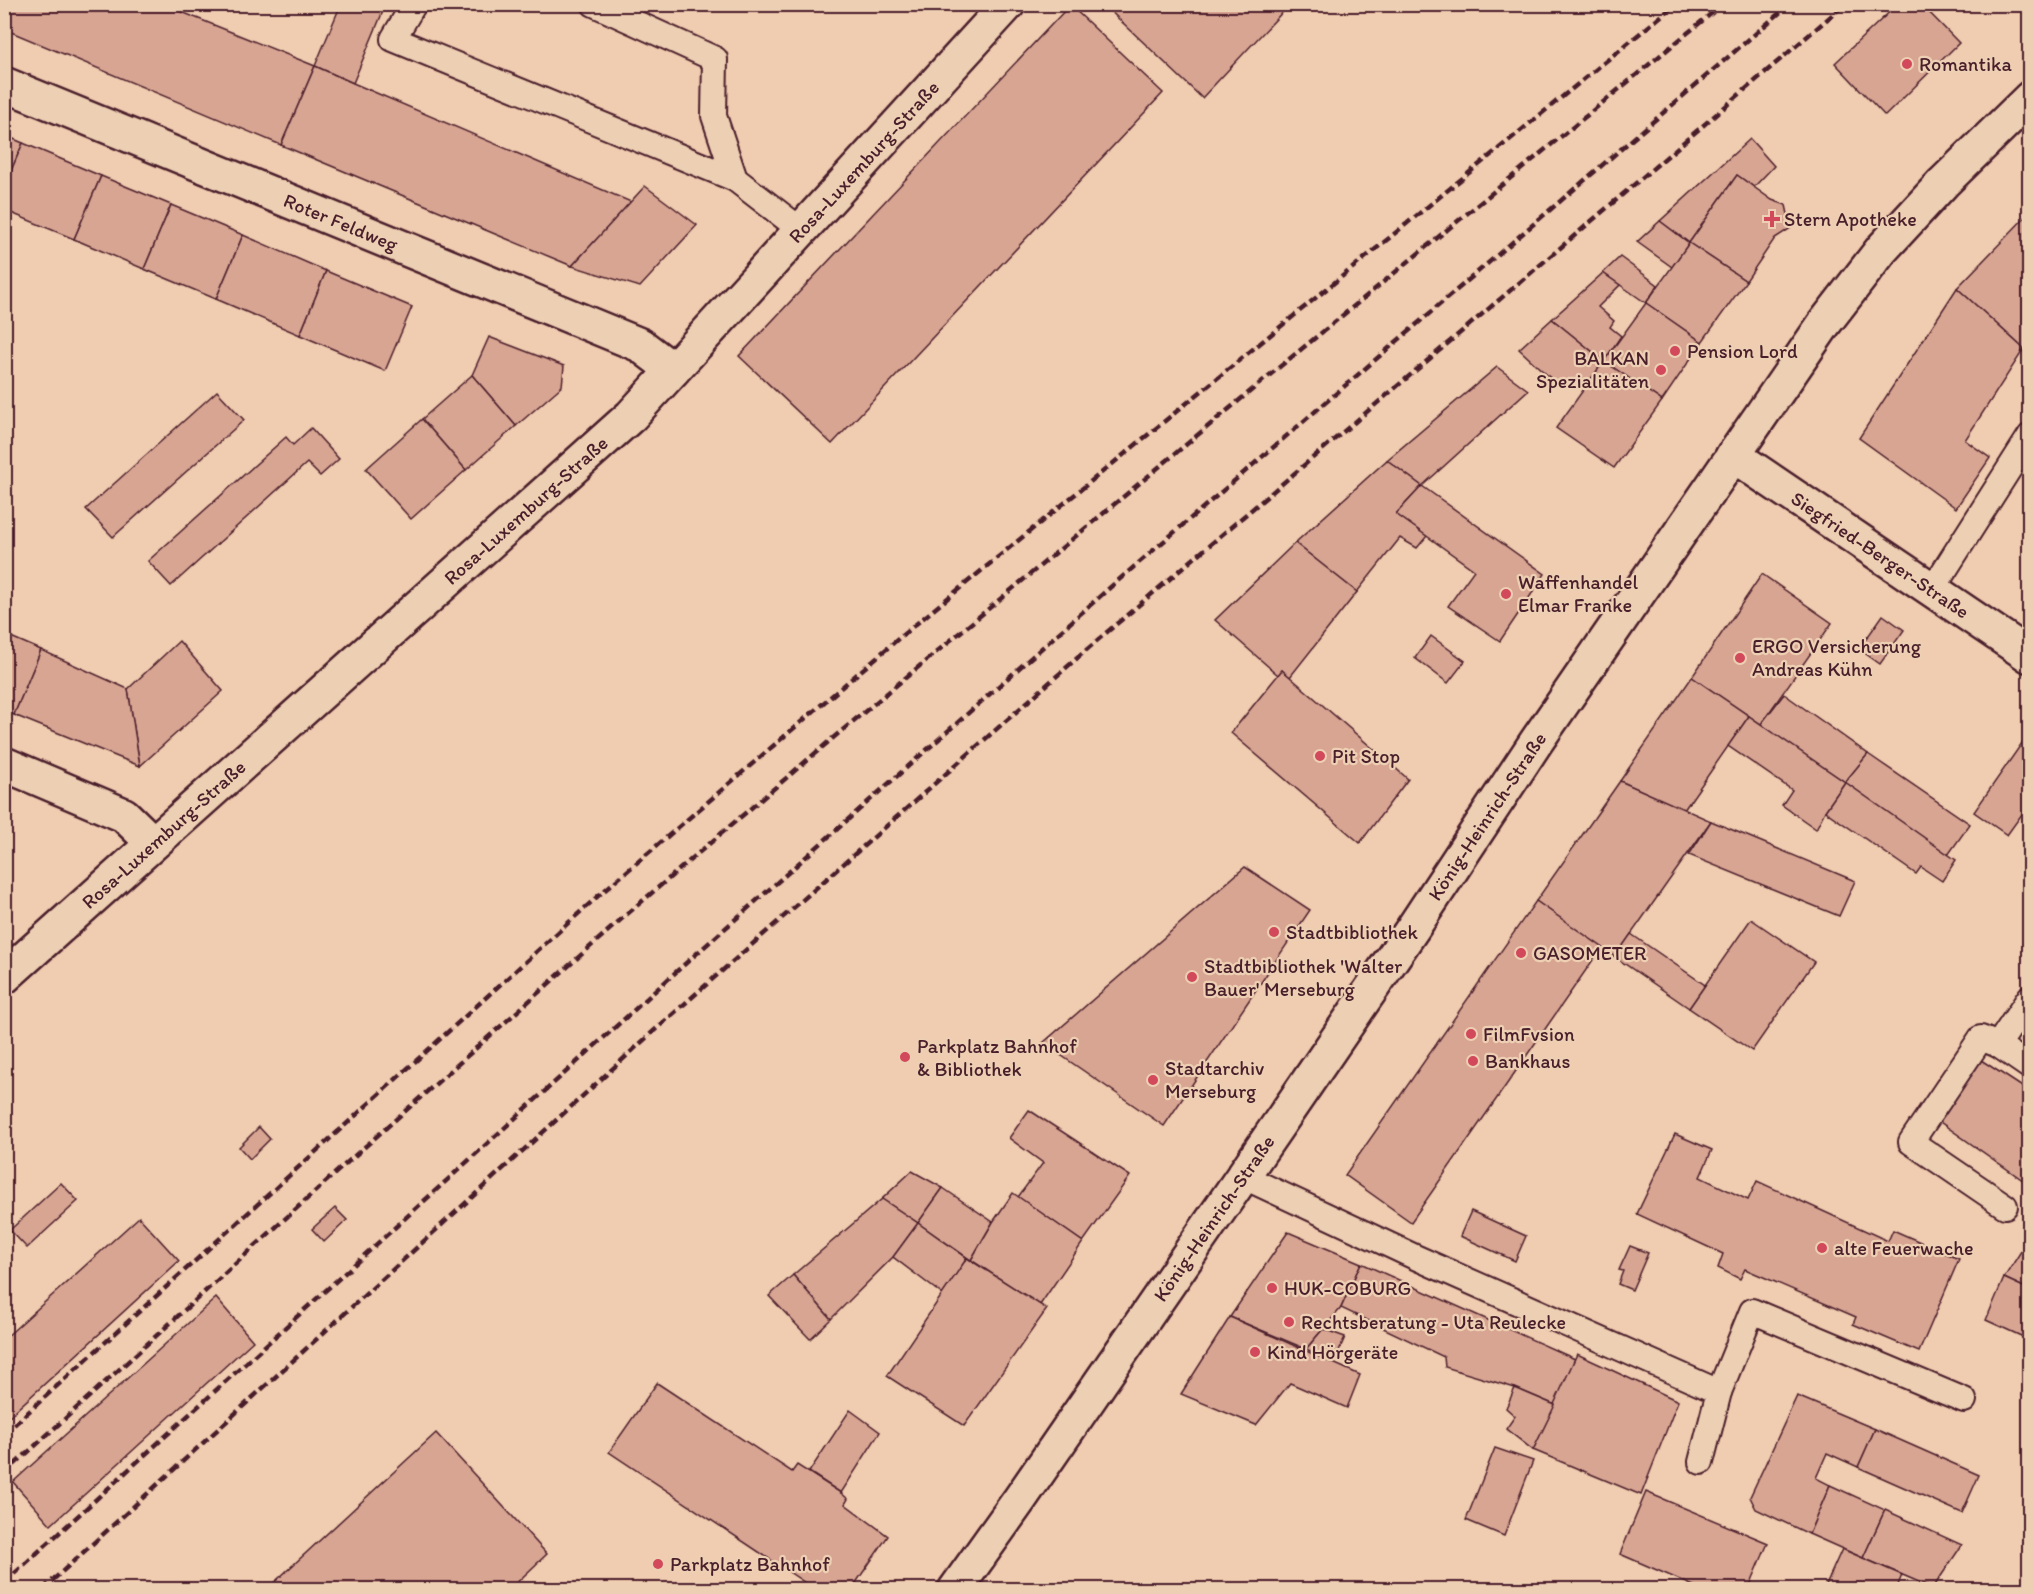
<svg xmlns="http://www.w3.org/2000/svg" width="2034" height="1594" font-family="Itim,sans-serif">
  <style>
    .building { fill: #d9a593; stroke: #4a1f2b; stroke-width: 1.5 }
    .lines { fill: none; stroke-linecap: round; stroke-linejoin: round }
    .lane-casing { stroke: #4a1f2b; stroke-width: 28 }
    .street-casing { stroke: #4a1f2b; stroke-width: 38 }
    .secondary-casing { stroke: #4a1f2b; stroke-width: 38 }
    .lane { stroke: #edd0b3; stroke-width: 24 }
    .street { stroke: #edd0b3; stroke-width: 33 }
    .secondary { stroke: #edd0b3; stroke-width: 33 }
    .rail { stroke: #4a1f2b; stroke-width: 4.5; stroke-dasharray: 9 4.5; stroke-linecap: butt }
    .poi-dot { fill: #d1495b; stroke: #edd0b3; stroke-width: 2 }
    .labels { text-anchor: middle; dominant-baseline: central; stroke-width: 4.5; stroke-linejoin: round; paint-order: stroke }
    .poi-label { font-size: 20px; fill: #4a1f2b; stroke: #edd0b3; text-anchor: start }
    .street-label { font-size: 20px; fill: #4a1f2b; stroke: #edd0b3 }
  </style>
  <rect width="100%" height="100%" fill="#f0ccb0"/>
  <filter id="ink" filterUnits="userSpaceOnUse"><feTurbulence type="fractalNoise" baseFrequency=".0167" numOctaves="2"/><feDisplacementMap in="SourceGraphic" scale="12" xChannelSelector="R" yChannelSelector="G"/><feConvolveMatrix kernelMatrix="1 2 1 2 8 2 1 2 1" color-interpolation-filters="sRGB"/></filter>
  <g filter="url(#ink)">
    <g class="building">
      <path d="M 4,4 L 162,4 L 315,66 L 281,145 L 4,29 Z"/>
      <path d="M 341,4 L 386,4 L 353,83 L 315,66 Z"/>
      <path d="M 1103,4 L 1290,4 L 1202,98 Z"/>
      <path d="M 1898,4 L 1921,4 L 1959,43 L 1885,116 L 1835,63 Z"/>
      <path d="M 1070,5 L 1163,93 L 832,444 L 739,356 Z"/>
      <path d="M 315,66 L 353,83 L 631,202 L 572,266 L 281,145 Z"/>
      <path d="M 4,135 L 23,143 L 4,187 Z"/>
      <path d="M 1750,139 L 1774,166 L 1754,187 L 1737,175 L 1689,243 L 1660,221 Z"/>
      <path d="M 23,143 L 101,176 L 74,239 L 4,210 L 4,187 Z"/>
      <path d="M 1737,175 L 1772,200 L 1786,205 L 1791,228 L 1775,238 L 1746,281 L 1689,243 Z"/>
      <path d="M 101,176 L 171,205 L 144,269 L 74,239 Z"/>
      <path d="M 645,186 L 697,225 L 640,287 L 572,266 Z"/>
      <path d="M 171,205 L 243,235 L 216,299 L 144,269 Z"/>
      <path d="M 2030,212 L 2030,345 L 2024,349 L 1957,288 Z"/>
      <path d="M 1660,221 L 1689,243 L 1672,267 L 1637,242 Z"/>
      <path d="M 243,235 L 326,271 L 300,335 L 216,299 Z"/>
      <path d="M 1689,243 L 1746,281 L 1702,342 L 1646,303 Z"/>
      <path d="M 1620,257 L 1658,285 L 1646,303 L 1603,273 Z"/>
      <path d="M 326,271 L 412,307 L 385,371 L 300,335 Z"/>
      <path d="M 1603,273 L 1620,285 L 1598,307 L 1614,321 L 1610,327 L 1621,336 L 1604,361 L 1552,319 Z"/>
      <path d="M 1957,288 L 2024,349 L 1965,440 L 1990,458 L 1956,508 L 1859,438 Z"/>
      <path d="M 1646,303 L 1702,342 L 1662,401 L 1604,361 Z"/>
      <path d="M 1552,319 L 1604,361 L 1585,387 L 1559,386 L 1519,349 Z"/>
      <path d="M 489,337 L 564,366 L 562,386 L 516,426 L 472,375 Z"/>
      <path d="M 1604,361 L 1662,401 L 1614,468 L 1556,428 Z"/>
      <path d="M 1497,367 L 1528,390 L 1422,486 L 1387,460 Z"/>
      <path d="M 472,375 L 516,426 L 466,470 L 422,419 Z"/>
      <path d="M 217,391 L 244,420 L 113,537 L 86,509 Z"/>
      <path d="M 422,419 L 466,470 L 411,519 L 366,469 Z"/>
      <path d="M 311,428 L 339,459 L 320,476 L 307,463 L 171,586 L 148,561 L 286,437 L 293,445 Z"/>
      <path d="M 1387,460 L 1422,486 L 1396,514 L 1427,536 L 1417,548 L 1400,538 L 1357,592 L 1295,543 Z"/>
      <path d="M 1422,486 L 1545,574 L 1500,641 L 1448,606 L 1474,570 L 1396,514 Z"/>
      <path d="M 1295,543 L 1357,592 L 1290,677 L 1282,670 L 1278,675 L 1215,620 Z"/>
      <path d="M 1762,574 L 1832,623 L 1761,724 L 1692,677 Z"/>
      <path d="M 1883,615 L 1904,630 L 1880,664 L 1859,649 Z"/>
      <path d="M 4,634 L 41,650 L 14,715 L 4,710 Z"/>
      <path d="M 1431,636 L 1465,661 L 1448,683 L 1415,658 Z"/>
      <path d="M 179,641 L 223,691 L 140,766 L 128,689 Z"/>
      <path d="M 41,650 L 128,689 L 140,766 L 14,715 Z"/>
      <path d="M 1282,670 L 1408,779 L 1360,843 L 1231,733 Z"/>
      <path d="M 1692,677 L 1749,716 L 1684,810 L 1620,781 Z"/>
      <path d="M 1784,694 L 1868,754 L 1845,782 L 1781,739 L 1761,724 Z"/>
      <path d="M 1749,716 L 1845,782 L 1825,811 L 1816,829 L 1782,805 L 1792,790 L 1728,746 Z"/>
      <path d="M 2029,733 L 2030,803 L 2007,835 L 1974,812 Z"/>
      <path d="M 1868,754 L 1970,824 L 1948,855 L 1845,782 Z"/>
      <path d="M 1620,781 L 1711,821 L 1615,957 L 1536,901 Z"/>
      <path d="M 1845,782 L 1956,860 L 1942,881 L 1921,867 L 1916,874 L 1825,811 Z"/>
      <path d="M 1711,821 L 1855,881 L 1839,916 L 1689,855 Z"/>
      <path d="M 1245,867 L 1310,910 L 1164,1126 L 1043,1043 Z"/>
      <path d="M 1536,901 L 1602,947 L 1411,1222 L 1345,1175 Z"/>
      <path d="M 1751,919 L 1814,962 L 1752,1051 L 1689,1008 Z"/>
      <path d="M 1631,934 L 1705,985 L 1689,1008 L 1615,957 Z"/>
      <path d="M 1981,1060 L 2030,1092 L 2030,1185 L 1940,1122 Z"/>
      <path d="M 1029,1110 L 1130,1176 L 1083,1242 L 1018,1197 L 1043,1163 L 1009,1138 Z"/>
      <path d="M 259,1127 L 270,1139 L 250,1159 L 239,1147 Z"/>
      <path d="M 1675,1134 L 1712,1150 L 1700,1177 L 1748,1200 L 1757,1181 L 1888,1241 L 1893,1230 L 1959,1259 L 1919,1352 L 1853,1324 L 1856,1317 L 1745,1269 L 1740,1279 L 1718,1268 L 1723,1254 L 1637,1214 Z"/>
      <path d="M 912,1171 L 943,1188 L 918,1223 L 882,1199 Z"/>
      <path d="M 61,1183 L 78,1201 L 27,1248 L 10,1230 Z"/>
      <path d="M 943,1188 L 993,1222 L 971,1260 L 918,1223 Z"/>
      <path d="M 1013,1193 L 1083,1242 L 1040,1305 L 971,1260 L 993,1222 Z"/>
      <path d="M 882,1199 L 918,1223 L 893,1257 L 831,1319 L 793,1275 Z"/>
      <path d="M 335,1208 L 347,1220 L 324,1242 L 312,1229 Z"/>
      <path d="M 1471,1211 L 1526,1236 L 1515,1261 L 1460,1236 Z"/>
      <path d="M 139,1217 L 179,1261 L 4,1421 L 4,1339 Z"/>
      <path d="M 918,1223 L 967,1258 L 943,1295 L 893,1257 Z"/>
      <path d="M 1288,1232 L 1361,1263 L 1341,1308 L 1306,1349 L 1230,1317 Z"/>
      <path d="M 2030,1237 L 2030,1290 L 2004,1278 Z"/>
      <path d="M 1630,1246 L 1648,1253 L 1632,1290 L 1618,1284 L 1623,1271 L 1619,1270 Z"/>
      <path d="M 967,1258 L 1047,1309 L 964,1426 L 887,1376 Z"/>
      <path d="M 1361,1263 L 1575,1359 L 1555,1405 L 1515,1388 L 1445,1367 L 1444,1357 L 1341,1308 Z"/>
      <path d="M 793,1275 L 831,1319 L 810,1339 L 769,1296 Z"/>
      <path d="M 2004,1278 L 2030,1290 L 2030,1340 L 1986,1320 Z"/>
      <path d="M 216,1298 L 253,1341 L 51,1525 L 13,1482 Z"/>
      <path d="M 1230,1317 L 1360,1375 L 1347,1408 L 1290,1383 L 1256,1425 L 1181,1394 Z"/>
      <path d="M 1323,1329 L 1345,1337 L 1334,1362 L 1306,1349 Z"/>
      <path d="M 1577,1354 L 1678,1401 L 1641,1495 L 1533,1450 Z"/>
      <path d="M 657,1383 L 792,1472 L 797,1465 L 841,1493 L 848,1499 L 845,1504 L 888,1536 L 851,1590 L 816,1590 L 609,1452 Z"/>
      <path d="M 1515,1388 L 1555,1405 L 1533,1450 L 1506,1429 L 1515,1416 L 1506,1408 Z"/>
      <path d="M 1797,1396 L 1875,1429 L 1858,1467 L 1827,1453 L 1816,1478 L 1830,1485 L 1809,1534 L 1756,1509 L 1750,1497 Z"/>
      <path d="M 850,1410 L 880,1432 L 841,1493 L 809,1472 Z"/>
      <path d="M 1875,1429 L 1979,1475 L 1962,1513 L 1858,1467 Z"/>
      <path d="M 436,1433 L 547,1554 L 509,1590 L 266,1590 Z"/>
      <path d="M 1495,1448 L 1533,1461 L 1504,1536 L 1466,1520 Z"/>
      <path d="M 1830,1485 L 1885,1510 L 1863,1558 L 1809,1534 Z"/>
      <path d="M 1646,1492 L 1768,1543 L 1748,1590 L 1703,1590 L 1620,1554 Z"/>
      <path d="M 1885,1510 L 1962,1545 L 1933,1588 L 1863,1558 Z"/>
      <path d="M 1842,1549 L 1902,1575 L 1896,1590 L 1824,1589 Z"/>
    </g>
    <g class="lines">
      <g class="lane-casing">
        <g id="lane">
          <path d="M 414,4 L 393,39 L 735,179 L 801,230"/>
          <path d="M 594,4 L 715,59 L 714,116 L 735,179"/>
          <path d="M 1932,590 L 2030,436"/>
          <path d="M 2030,997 L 1998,1045 L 2030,1067"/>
          <path d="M 1998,1045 L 1981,1038 L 1911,1142 L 2005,1206"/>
          <path d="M 1242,1176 L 1415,1257 L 1719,1392 L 1701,1462"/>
          <path d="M 1719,1392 L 1752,1311 L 1964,1400"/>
        </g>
      </g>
      <g class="street-casing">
        <g id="street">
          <path id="s1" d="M 4,84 L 640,345 L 673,370"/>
          <path id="s2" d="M 1733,455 L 2030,656"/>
          <path d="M 4,764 L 124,815 L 153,843"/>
          <path id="s3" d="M 4,977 L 631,416 L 1008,4"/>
        </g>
      </g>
      <g class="secondary-casing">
        <g id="secondary">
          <path id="s4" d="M 955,1590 L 1020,1499 L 1296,1099 L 1413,928 L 1536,742 L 1824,324 L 1882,249 L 1943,183 L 2030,98"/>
        </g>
      </g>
      <use href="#lane" class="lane"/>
      <use href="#street" class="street"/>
      <use href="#secondary" class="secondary"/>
      <g class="rail">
        <path d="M 4,1434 L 598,896 L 905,633 L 1676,4"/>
        <path d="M 4,1474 L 341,1168 L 626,915 L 833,738 L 1271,374 L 1723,4"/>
        <path d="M 4,1583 L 677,971 L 1114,584 L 1790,4"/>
        <path d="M 42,1590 L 656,1029 L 1100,638 L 1532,272 L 1845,4"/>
      </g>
    </g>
  </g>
  <g class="poi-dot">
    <circle cx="1907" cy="64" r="6"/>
    <path d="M1769 210h6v6h6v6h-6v6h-6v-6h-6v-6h6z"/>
    <circle cx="1675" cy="351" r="6"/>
    <circle cx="1661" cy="370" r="6"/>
    <circle cx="1506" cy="594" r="6"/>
    <circle cx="1740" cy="658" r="6"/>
    <circle cx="1320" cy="756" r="6"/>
    <circle cx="1274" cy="932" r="6"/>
    <circle cx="1521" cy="953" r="6"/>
    <circle cx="1192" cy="977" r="6"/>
    <circle cx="1471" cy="1034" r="6"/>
    <circle cx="905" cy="1057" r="6"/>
    <circle cx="1473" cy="1061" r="6"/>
    <circle cx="1153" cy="1080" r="6"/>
    <circle cx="1822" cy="1248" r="6"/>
    <circle cx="1272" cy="1288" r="6"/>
    <circle cx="1289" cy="1322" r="6"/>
    <circle cx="1255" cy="1352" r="6"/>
    <circle cx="658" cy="1564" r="6"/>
  </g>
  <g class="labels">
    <g class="poi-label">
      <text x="1919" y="64">Romantika</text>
      <text x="1784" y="219">Stern Apotheke</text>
      <text x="1687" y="351">Pension Lord</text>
      <text x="1649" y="358" text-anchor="end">BALKAN<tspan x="1649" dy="23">Spezialitäten</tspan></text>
      <text x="1518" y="582">Waffenhandel<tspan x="1518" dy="23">Elmar Franke</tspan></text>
      <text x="1752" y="646">ERGO Versicherung<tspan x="1752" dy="23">Andreas Kühn</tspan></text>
      <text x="1332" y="756">Pit Stop</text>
      <text x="1286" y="932">Stadtbibliothek</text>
      <text x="1533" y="953">GASOMETER</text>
      <text x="1204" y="966">Stadtbibliothek 'Walter<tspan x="1204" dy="23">Bauer' Merseburg</tspan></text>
      <text x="1483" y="1034">FilmFvsion</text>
      <text x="917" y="1046">Parkplatz Bahnhof<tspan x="917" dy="23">&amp; Bibliothek</tspan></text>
      <text x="1485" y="1061">Bankhaus</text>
      <text x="1165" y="1068">Stadtarchiv<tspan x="1165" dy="23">Merseburg</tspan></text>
      <text x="1834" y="1248">alte Feuerwache</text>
      <text x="1284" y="1288">HUK-COBURG</text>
      <text x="1301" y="1322">Rechtsberatung - Uta Reulecke</text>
      <text x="1267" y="1352">Kind Hörgeräte</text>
      <text x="670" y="1564">Parkplatz Bahnhof</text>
    </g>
    <g class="street-label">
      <text stroke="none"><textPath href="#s3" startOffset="1186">Rosa-Luxemburg-Straße</textPath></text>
      <text stroke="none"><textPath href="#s1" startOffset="364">Roter Feldweg</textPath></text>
      <text stroke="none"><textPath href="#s3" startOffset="700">Rosa-Luxemburg-Straße</textPath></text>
      <text stroke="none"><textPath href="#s2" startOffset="178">Siegfried-Berger-Straße</textPath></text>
      <text stroke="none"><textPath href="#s4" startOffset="939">König-Heinrich-Straße</textPath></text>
      <text stroke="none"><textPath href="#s3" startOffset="214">Rosa-Luxemburg-Straße</textPath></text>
      <text stroke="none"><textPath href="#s4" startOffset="453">König-Heinrich-Straße</textPath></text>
    </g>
  </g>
  <rect width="2034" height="1594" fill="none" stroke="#edd0b3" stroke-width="24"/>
  <rect x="12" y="12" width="2010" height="1570" fill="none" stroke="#4a1f2b" stroke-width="2" filter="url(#ink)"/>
</svg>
